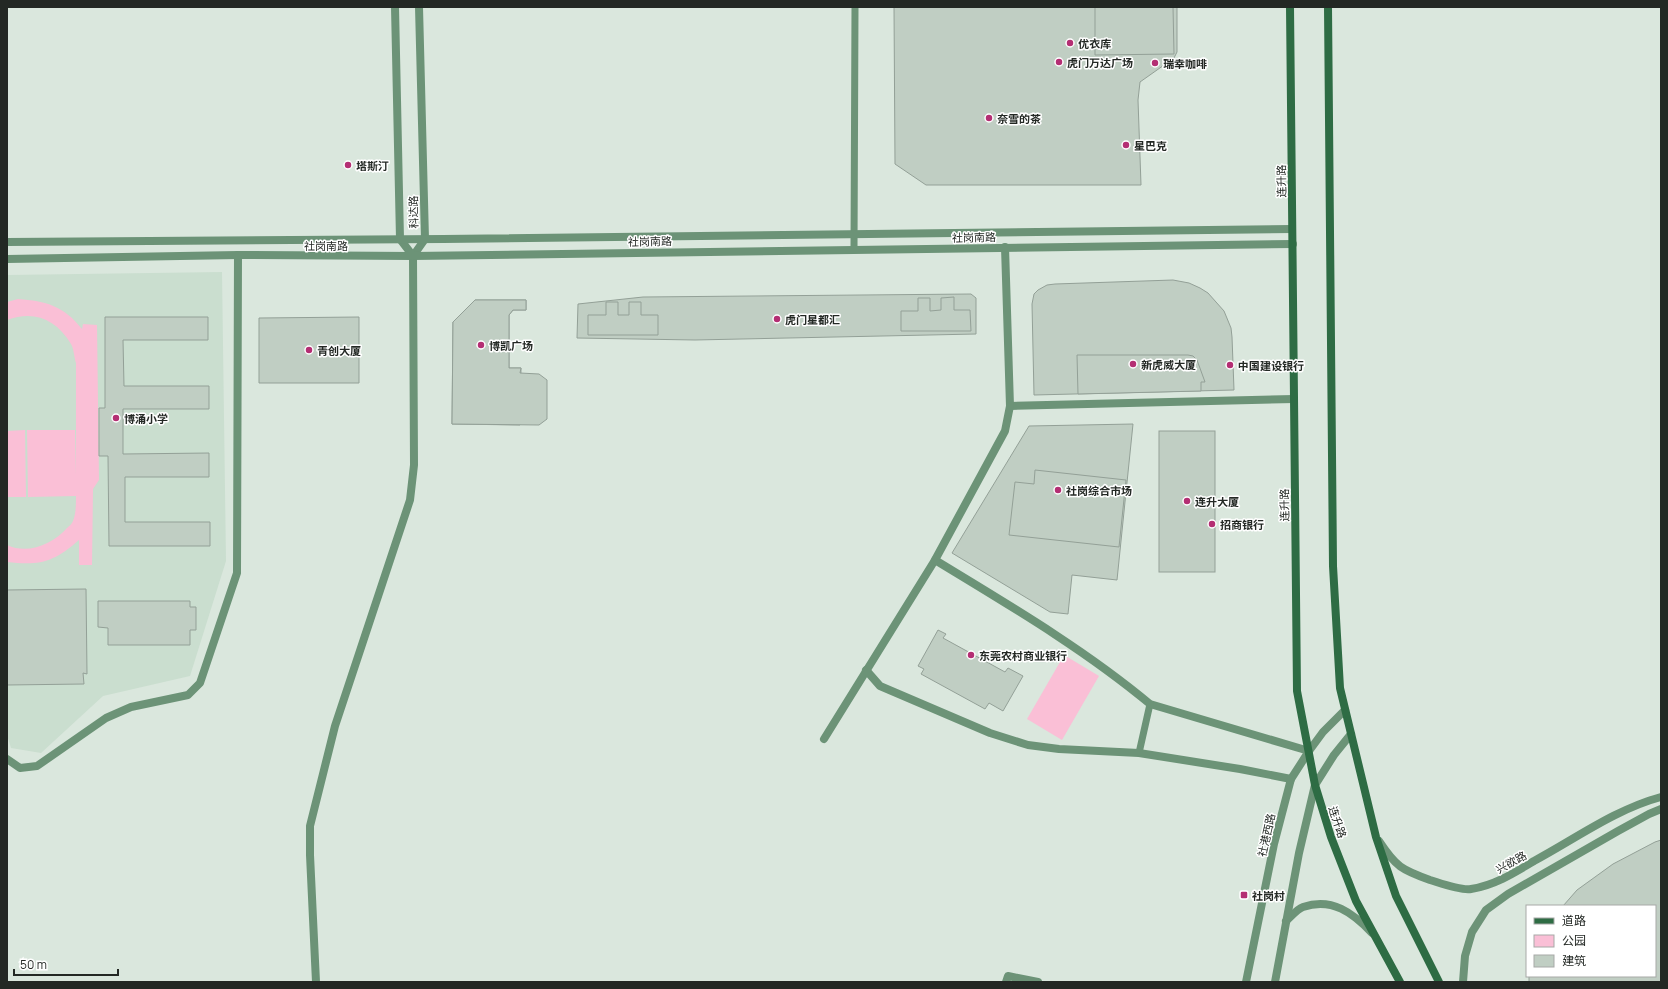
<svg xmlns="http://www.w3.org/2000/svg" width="1668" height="989" font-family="Manrope,'Noto Sans SC',sans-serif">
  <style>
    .built { fill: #cadecf }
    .green { fill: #fabfd6 }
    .building { fill: #c0cec3; stroke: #93a097 }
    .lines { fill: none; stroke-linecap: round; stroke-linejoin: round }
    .service { stroke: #6c9377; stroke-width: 7 }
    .minor { stroke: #6c9377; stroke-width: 8 }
    .tertiary { stroke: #6c9377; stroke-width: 8 }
    .secondary { stroke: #2e6c44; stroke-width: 8 }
    .poi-dot { fill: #b42e73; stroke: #fff; stroke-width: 1.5 }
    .labels { text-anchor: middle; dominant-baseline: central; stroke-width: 3; stroke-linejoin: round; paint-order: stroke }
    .poi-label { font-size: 11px; font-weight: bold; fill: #232824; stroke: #fff; text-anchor: start }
    .street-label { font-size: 11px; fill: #232824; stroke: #fff }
  </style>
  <rect width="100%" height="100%" fill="#dae7dd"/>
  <path class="built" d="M 222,272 L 226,561 L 190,676 L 103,696 L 41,753 L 11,748 L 7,735 L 7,275 Z"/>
  <g class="green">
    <path d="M 18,299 C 46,301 64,306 82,329 L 83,324 L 97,325 L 99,480 L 93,489 L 92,565 L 79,565 L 79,540 C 54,562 40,566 7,562 L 7,545 C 28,555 53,544 67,528 C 69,526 72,524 73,521 C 76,514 76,504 76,496 L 28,497 L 27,430 L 75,430 L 76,475 L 76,363 C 74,357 74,349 71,344 C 56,319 34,310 7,320 L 7,302 Z"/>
    <path d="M 25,430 L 26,497 L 7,497 L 7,431 Z"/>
    <path d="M 1064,655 L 1099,676 L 1062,740 L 1027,719 Z"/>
  </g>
  <g class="building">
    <path d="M 894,7 L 1177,7 L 1177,52 L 1174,58 L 1140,82 L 1138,100 L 1141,185 L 926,185 L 895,164 Z"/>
    <path d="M 1095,7 L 1173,7 L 1174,54 L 1095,55 Z"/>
    <path d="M 1173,280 L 1189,283 L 1200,288 L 1208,293 L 1224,311 L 1231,328 L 1232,337 L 1234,390 L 1034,395 L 1032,304 L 1034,294 L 1038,290 L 1047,285 L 1055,284 Z"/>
    <path d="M 971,294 L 976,298 L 976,334 L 695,340 L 577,338 L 578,304 L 643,297 Z"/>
    <path d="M 954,297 L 954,310 L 970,310 L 971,331 L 901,331 L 901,311 L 918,311 L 918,298 L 930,298 L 930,311 L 941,310 L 941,298 Z"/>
    <path d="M 475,300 L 526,300 L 526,310 L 513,310 L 509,315 L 509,368 L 521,368 L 520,425 L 452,424 L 453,322 Z"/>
    <path d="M 475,300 L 526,300 L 526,310 L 513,310 L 509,315 L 509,368 L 521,368 L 520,373 L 539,374 L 547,380 L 547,419 L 539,425 L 452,424 L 453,322 Z"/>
    <path d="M 606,302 L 618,302 L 618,315 L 629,315 L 629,302 L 641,302 L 641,315 L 658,315 L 658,335 L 588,335 L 588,315 L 606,315 Z"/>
    <path d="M 105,317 L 208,317 L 208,340 L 123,340 L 124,386 L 209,386 L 209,409 L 123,409 L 123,454 L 209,453 L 209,477 L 125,477 L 125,522 L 210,522 L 210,546 L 109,546 L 108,456 L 99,456 L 99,408 L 105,408 Z"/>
    <path d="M 359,317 L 359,383 L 259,383 L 259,318 Z"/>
    <path d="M 1077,355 L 1188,355 L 1193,356 L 1197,360 L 1205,382 L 1201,382 L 1201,391 L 1078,394 Z"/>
    <path d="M 1133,424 L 1117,580 L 1072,575 L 1068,614 L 1050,612 L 952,553 L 1029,426 Z"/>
    <rect x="1159" y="431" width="56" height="141"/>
    <path d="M 1035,470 L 1126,480 L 1119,547 L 1009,535 L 1015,482 L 1034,484 Z"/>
    <path d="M 86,589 L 87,674 L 83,673 L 84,684 L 7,685 L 7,590 Z"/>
    <path d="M 98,601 L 190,601 L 190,607 L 196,607 L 196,630 L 190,630 L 190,645 L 108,645 L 108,628 L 98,627 Z"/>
    <path d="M 938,630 L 946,634 L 943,638 L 1005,672 L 1008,668 L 1023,676 L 1003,711 L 989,703 L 985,709 L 921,674 L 924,669 L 918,666 Z"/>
    <path d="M 1661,840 L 1661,982 L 1529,982 L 1529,976 L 1655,976 L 1655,906 L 1563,906 L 1577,890 L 1613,864 L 1655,842 Z"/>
  </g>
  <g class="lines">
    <g class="service">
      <path d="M 854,249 L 855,7"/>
      <path d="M 1139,753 L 1150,704"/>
    </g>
    <g class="minor">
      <path d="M 1010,406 L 1294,399"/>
      <path d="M 935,560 C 1009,605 1084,649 1150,704 L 1309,751"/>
      <path d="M 866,670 L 880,686 L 990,733 L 1028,745 L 1059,749 L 1139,753 L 1240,769 L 1291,779"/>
      <path d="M 824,739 L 935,560 L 1005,431 L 1010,406 L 1005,247"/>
      <path d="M 7,759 L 20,768 L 37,766 L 106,718 L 131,707 L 188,695 L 200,683 L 237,573 L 238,255"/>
      <path d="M 1379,841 C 1396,867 1402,870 1430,880 C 1440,883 1461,891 1471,889 C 1495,885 1514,873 1534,861 C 1575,839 1616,809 1661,797"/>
      <path d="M 316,982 L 310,855 L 310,826 L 335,726 L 410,500 L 414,465 L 413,256"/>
      <path d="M 1006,982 L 1008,976 L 1038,982"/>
      <path d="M 1463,982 L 1465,956 L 1472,932 L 1486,910 L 1508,894 L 1618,831 L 1649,814 L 1661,809"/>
    </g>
    <g class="tertiary">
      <path d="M 395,7 L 400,239 L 413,256 L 425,239 L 419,7"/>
      <path d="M 7,242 L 443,239 L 1292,229"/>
      <path d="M 7,259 L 238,255 L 413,256 L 1293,244"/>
      <path d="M 1286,921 C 1291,917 1297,909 1303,907 C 1332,897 1353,913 1372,933"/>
      <path d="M 1246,982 L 1274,844 L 1291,779 L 1309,751 L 1323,732 L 1345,710"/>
      <path d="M 1275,982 L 1299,853 L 1315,785 L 1334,755 L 1351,734"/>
    </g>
    <g class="secondary">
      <path d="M 1290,7 L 1297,691 L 1315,785 L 1331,837 L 1356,901 L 1400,982"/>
      <path d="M 1328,7 L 1333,566 L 1340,688 L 1376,837 L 1396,896 L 1439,982"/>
    </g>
  </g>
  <g class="poi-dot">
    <circle cx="1070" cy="43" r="4"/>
    <circle cx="1059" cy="62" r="4"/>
    <circle cx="1155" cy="63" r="4"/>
    <circle cx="989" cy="118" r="4"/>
    <circle cx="1126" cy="145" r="4"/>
    <circle cx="348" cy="165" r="4"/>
    <circle cx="777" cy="319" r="4"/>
    <circle cx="481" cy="345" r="4"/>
    <circle cx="309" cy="350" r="4"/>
    <circle cx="1133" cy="364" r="4"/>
    <circle cx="1230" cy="365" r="4"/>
    <circle cx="116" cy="418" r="4"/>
    <circle cx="1058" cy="490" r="4"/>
    <circle cx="1187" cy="501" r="4"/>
    <circle cx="1212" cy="524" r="4"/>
    <circle cx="971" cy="655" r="4"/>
    <rect x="1240" y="891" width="8" height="8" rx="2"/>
  </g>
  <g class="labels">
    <g class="poi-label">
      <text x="1078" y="43">优衣库</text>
      <text x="1067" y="62">虎门万达广场</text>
      <text x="1163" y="63">瑞幸咖啡</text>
      <text x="997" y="118">奈雪的茶</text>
      <text x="1134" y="145">星巴克</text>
      <text x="356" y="165">塔斯汀</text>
      <text x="785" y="319">虎门星都汇</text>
      <text x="489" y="345">博凯广场</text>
      <text x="317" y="350">青创大厦</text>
      <text x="1141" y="364">新虎威大厦</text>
      <text x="1238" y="365">中国建设银行</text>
      <text x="124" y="418">博涌小学</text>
      <text x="1066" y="490">社岗综合市场</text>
      <text x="1195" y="501">连升大厦</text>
      <text x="1220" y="524">招商银行</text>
      <text x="979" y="655">东莞农村商业银行</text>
      <text x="1252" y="895">社岗村</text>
    </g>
    <g class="street-label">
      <text transform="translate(1281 181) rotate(-91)">连升路</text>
      <text transform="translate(413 212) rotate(-91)">科达路</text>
      <text transform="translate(974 237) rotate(-1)">社岗南路</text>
      <text transform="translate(650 241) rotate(-1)">社岗南路</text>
      <text x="326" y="245">社岗南路</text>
      <text transform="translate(1284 505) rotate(-91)">连升路</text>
      <text transform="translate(1338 822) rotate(72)">连升路</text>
      <text transform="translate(1266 835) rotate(-77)">社港西路</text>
      <text transform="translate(1511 862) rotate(-29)">兴欲路</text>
    </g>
  </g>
  <rect width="1668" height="989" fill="none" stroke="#232824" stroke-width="16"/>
  <rect x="1526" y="905" width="130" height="72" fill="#ffffff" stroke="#a7a9a7"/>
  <rect x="1534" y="918" width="20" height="6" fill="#2e6c44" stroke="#a7a9a7"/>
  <text x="1562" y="925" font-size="12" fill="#232824">道路</text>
  <rect x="1534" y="935" width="20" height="12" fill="#fabfd6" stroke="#a7a9a7"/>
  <text x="1562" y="945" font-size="12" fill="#232824">公园</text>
  <rect x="1534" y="955" width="20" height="12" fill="#c0cec3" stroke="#a7a9a7"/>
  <text x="1562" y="965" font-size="12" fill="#232824">建筑</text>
  <path d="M14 969v6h104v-6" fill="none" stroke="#232824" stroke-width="2"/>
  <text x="20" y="969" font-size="12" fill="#232824" stroke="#ffffff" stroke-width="3" paint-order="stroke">50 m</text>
</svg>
